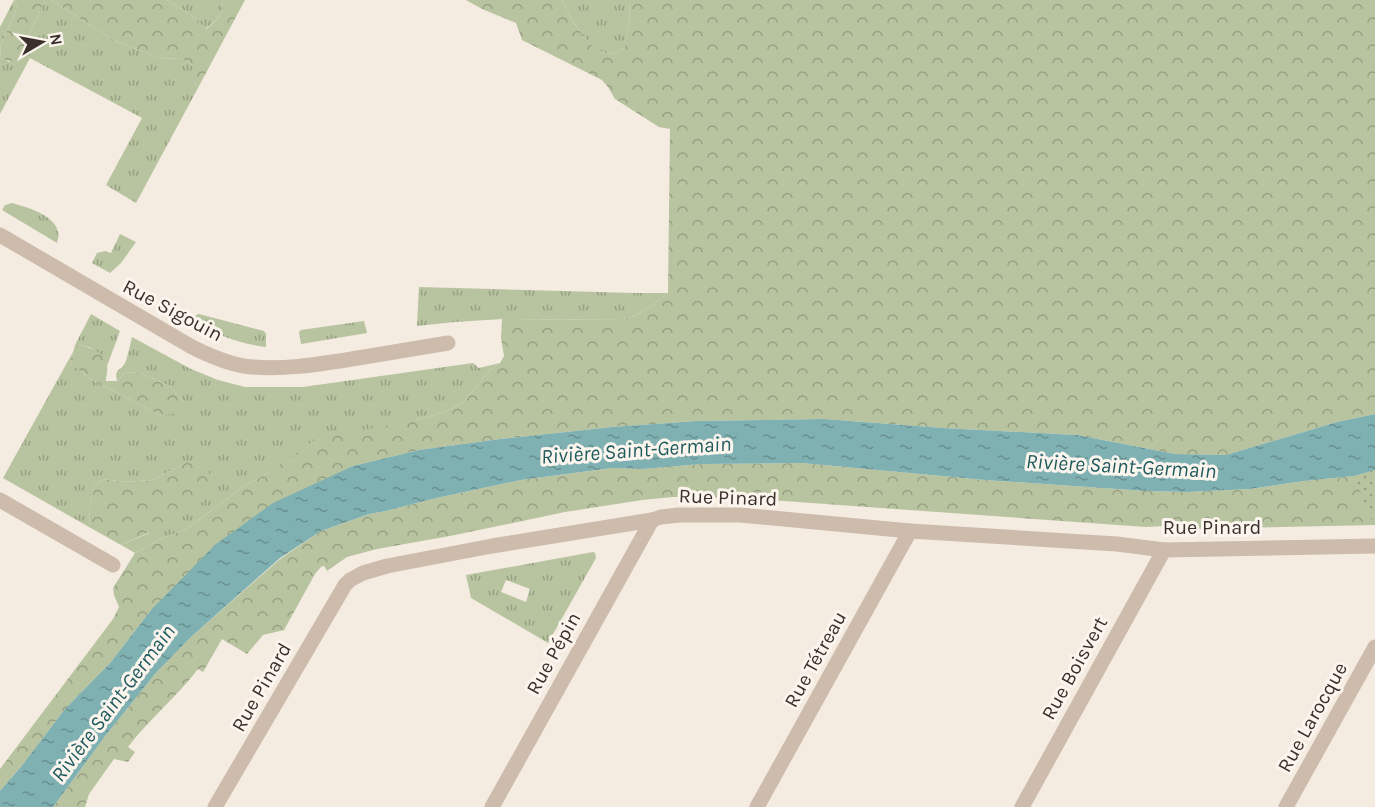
<svg xmlns="http://www.w3.org/2000/svg" width="1375" height="807" viewBox="0 0 1375 807" font-family="Karla,sans-serif">
  <style>
    .grass { fill: url(#grass-tufts); fill-rule: evenodd }
    .forest { fill: url(#forest-crowns) }
    .park { fill: url(#park-dots) }
    .water { fill: url(#water-ripples) }
    .lines { fill: none; stroke-linecap: round; stroke-linejoin: round }
    .street { stroke: #cdbbac; stroke-width: 15 }
    .labels { text-anchor: middle; stroke-width: 6; stroke-linejoin: round; paint-order: stroke }
    .street-label { font-size: 20px; fill: #3b302b; stroke: #fbf5ee }
    .water-label { font-size: 21px; font-style: italic; fill: #1f5a5e; stroke: #fbf5ee }
  </style>
  <defs>
    <pattern id="grass-tufts" width="24" height="20" patternUnits="userSpaceOnUse" patternTransform="scale(1.5)"><rect width="24" height="20" fill="#b8c4a0"/><path d="M3 7l-1-3M5 7V3M7 7l1-3M15 17l-1-3M17 17v-4M19 17l1-3" fill="none" stroke="#97a083"/></pattern>
    <pattern id="forest-crowns" width="20" height="18" patternUnits="userSpaceOnUse" patternTransform="scale(1.5)"><rect width="20" height="18" fill="#b8c4a0"/><path d="M2 6a3 3 0 1 1 6 0M12 15a3 3 0 1 1 6 0" fill="none" stroke="#97a083"/></pattern>
    <pattern id="park-dots" width="8" height="8" patternUnits="userSpaceOnUse" patternTransform="scale(1.5)"><rect width="8" height="8" fill="#b8c4a0"/><path d="M2 2h.1M6 6h.1" fill="none" stroke="#97a083" stroke-width="1.8" stroke-linecap="round"/></pattern>
    <pattern id="water-ripples" width="26" height="14" patternUnits="userSpaceOnUse" patternTransform="scale(1.5)"><rect width="26" height="14" fill="#7fb0b2"/><path d="M2 4q2-2 4 0t4 0M15 11q2-2 4 0t4 0" fill="none" stroke="#699091"/></pattern>
  </defs>
  <rect width="100%" height="100%" fill="#f4ebe1"/>
  <g class="grass">
    <polygon points="14,0 17,8 0,47 1,58 10,62 26,41 45,0 51,0 115,41 159,58 182,59 194,66 194,83 199,86 136,203 106,185 142,118 30,58 0,114 0,27"/>
    <path d="M167 0H223C222 14 217 22 205 29L198 20Z"/>
    <path d="M561 0H630L629 25 624 48C596 70 573 20 561 0Z"/>
    <path d="M12 203C30 208 66 218 57 243L2 210 5 205Z"/>
    <polygon points="120,234 136,242 121,263 110,273 92,263 97,253 105,251 111,253"/>
    <path d="M419 287 633 293H668C654 304 641 315 623 320L502 319 455 322 417 326Z"/>
    <path d="M91 314 120 331 107 366C99 350 92 346 75 345Z"/>
    <path d="M199 314 264 331 266 334V347C239 344 215 334 192 321L196 315Z"/>
    <polygon points="364,321 367,333 301,344 299,332 301,330"/>
    <path d="M132 337 191 369 218 380 245 387H303L473 363 479 368 500 363 489 371 463 403 445 412 415 420 271 471 243 487 188 528 159 540 135 553 121 545 149 533 186 463 152 480 126 482 103 479 94 487 90 506 89 527 3 478 73 352 70 363 89 378 162 416 183 401 170 386 137 372 125 373 117 381C114 368 120 372 125 363 128 356 130 345 132 337Z"/>
    <path d="M593 552 595 553 596 558 548 643 471 598 466 575ZM506 580 530 589 526 602 501 592Z"/>
  </g>
  <g class="forest">
    <path d="M14 0H45L26 41 29 51C20 62 14 64 1 58L0 47 17 8Z"/>
    <path d="M51 0H167L198 20 206 29C217 22 222 14 223 0H245L199 86 194 83V66L182 59 159 58 115 41Z"/>
    <path d="M466 0H561C573 20 596 70 624 48L629 25 630 0H1375V414L1337 422 1226 455 1175 454 1077 435 943 428 824 419 697 421 612 427 500 439 419 450 353 466 151 610 112 661 65 709 20 768 0 791V769L113 619 119 607 114 595 113 588 135 553 159 540 188 528 243 487 271 471 316 439 415 420 445 412 463 403 489 371 500 363 504 356 501 338 502 319 623 320C641 315 654 304 668 293L670 129 659 127 615 99 608 87 602 80 522 40 516 23 482 9Z"/>
    <path d="M75 345C88 346 105 351 107 366 108 370 106 377 106 381H117L125 373 137 372 170 386 183 401 181 412 162 416 89 378 70 363Z"/>
    <polygon points="186,463 205,465 213,481 205,500 181,518 121,545 89,527 90,506 94,487 103,479 126,482 152,480"/>
    <path d="M802 463 985 480 1146 491 1188 492 1250 489 1304 481 1354 476 1375 470V525L1190 529 1165 526 1146 527 784 501 700 497H673L642 500 565 512 450 536 377 549 347 557 327 571 324 566 321 567 315 574 284 630 263 635 247 654 222 639 203 672 198 669C177 697 149 719 128 747L135 752 128 762 114 759 89 794 85 807H53L106 735 155 674 191 637 280 559 321 531 369 514 386 511 432 499 521 480 612 468 643 469 701 464Z"/>
  </g>
  <polygon class="park" points="1375,470 1375,525 1374,525 1354,476"/>
  <polygon class="water" points="1375,414 1375,470 1354,476 1304,481 1250,489 1188,492 1146,491 985,480 802,463 701,464 643,469 612,468 521,480 432,499 386,511 369,514 321,531 280,558 191,637 155,674 106,735 53,807 0,807 0,791 20,768 65,709 111,662 151,610 216,544 273,503 353,466 419,450 500,439 612,427 697,421 824,419 943,428 1077,435 1175,454 1226,455 1337,422"/>
  <g class="lines">
    <g class="street">
      <path d="M0 235 192 347C208 355 226 363 244 366 281 371 321 364 358 358 388 353 418 348 448 343"/>
      <polyline points="0,500 113,565"/>
      <polyline points="215,807 345,585 350,580 363,573 387,566 492,546 652,520 661,517 679,515 740,515 910,531 1117,544 1164,550 1375,546"/>
      <polyline points="492,807 652,520"/>
      <polyline points="757,807 910,531"/>
      <polyline points="1022,807 1164,550"/>
      <polyline points="1286,807 1375,647"/>
    </g>
  </g>
  <g class="labels">
    <g class="street-label">
      <text transform="translate(173 310) rotate(28)" y="7">Rue Sigouin</text>
      <text transform="translate(728 497) rotate(2)" y="7">Rue Pinard</text>
      <text x="1212" y="534">Rue Pinard</text>
      <text transform="translate(553 653) rotate(-61)" y="7">Rue Pépin</text>
      <text transform="translate(815 659) rotate(-61)" y="7">Rue Tétreau</text>
      <text transform="translate(1074 668) rotate(-61)" y="7">Rue Boisvert</text>
      <text transform="translate(261 687) rotate(-60)" y="7">Rue Pinard</text>
      <text transform="translate(1312 717) rotate(-61)" y="7">Rue Larocque</text>
    </g>
    <g class="water-label">
      <text transform="translate(636 450) rotate(-4)" y="7">Rivière Saint-Germain</text>
      <text transform="translate(1121 466) rotate(3)" y="7">Rivière Saint-Germain</text>
      <text transform="translate(113 703) rotate(-53)" y="7">Rivière Saint-Germain</text>
    </g>
  </g>
  <g transform="translate(42 42) rotate(80)" stroke="#fbf5ee" stroke-width="4.5" paint-order="stroke">
  <path d="M0-4.5L10 22L0 15L-10 22Z" fill="#3b302b"/>
  <text y="-9" font-size="16" font-weight="bold" text-anchor="middle" fill="#3b302b">N</text>
  </g>
</svg>
